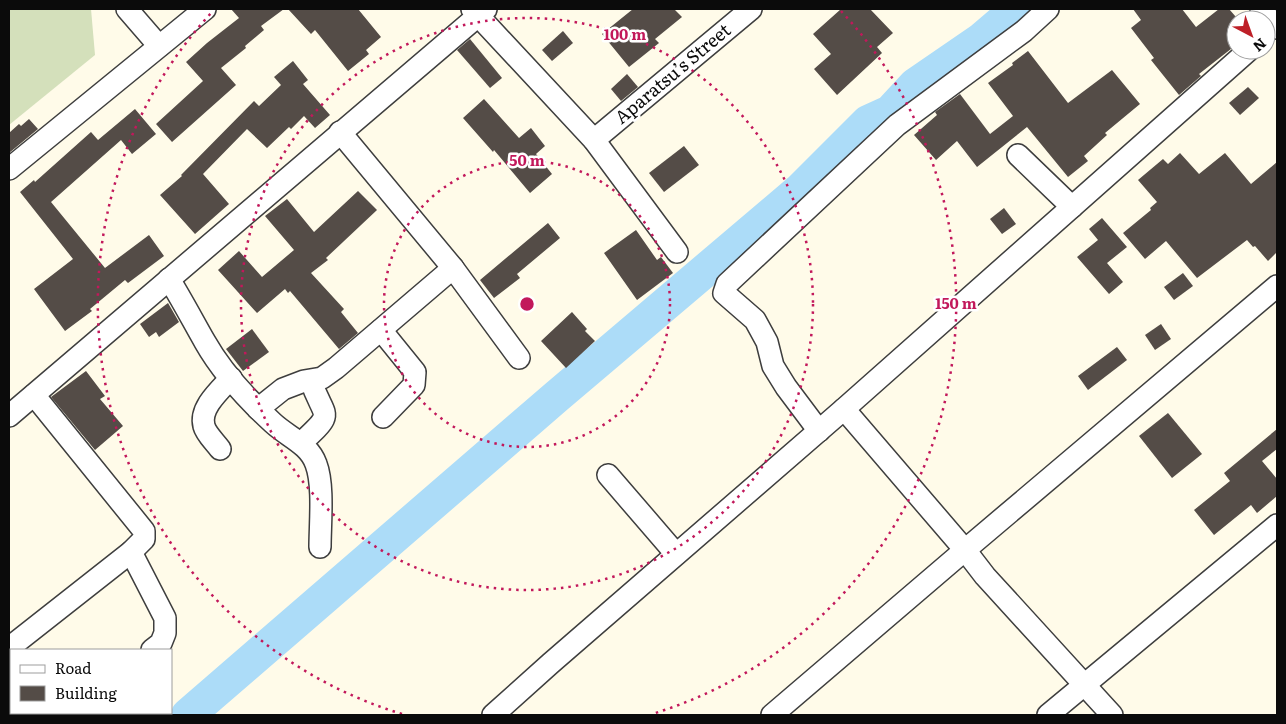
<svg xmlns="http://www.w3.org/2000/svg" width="1286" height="724" viewBox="0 0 1286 724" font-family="Literata,serif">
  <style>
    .cemetery { fill: #d4e0bb }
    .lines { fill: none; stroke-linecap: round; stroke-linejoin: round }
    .river { stroke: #acdcf8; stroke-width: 34 }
    .building { fill: #544c47 }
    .minor-casing { stroke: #3e3e3e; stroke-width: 24 }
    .minor { stroke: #fff; stroke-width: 21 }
    .ring { fill: none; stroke: #c2185b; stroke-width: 2.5; stroke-dasharray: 2.5 5 }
    .labels { text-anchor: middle; stroke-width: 5; stroke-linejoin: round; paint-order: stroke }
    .street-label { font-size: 18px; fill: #0b0b0b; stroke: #fff }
    .centre { fill: #c2185b; stroke: #fff; stroke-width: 2.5 }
    .ring-label { font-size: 15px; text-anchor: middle; font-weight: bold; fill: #c2185b; stroke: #fff; stroke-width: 5; stroke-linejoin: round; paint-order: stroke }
  </style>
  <rect width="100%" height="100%" fill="#fffbe9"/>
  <polygon class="cemetery" points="9,9 91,9 95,55 9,125"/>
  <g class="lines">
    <polyline class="river" points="188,715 556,397 800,190 868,122 890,112 915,85 982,39 1017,9"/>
  </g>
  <g class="building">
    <polygon points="231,9 284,9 261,26 264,30 245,46 246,48 221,68 236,85 172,142 156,124 203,81 186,62 207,43 239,18"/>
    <polygon points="288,9 358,9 381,37 366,50 369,54 348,71 315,30 311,34"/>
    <polygon points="633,9 674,9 682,17 655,39 659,43 629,67 602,34"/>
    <polygon points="841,9 870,9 893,33 877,47 882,53 837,95 814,69 831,54 813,34"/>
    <polygon points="1133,9 1182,9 1196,27 1219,9 1229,9 1236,17 1236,45 1199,74 1201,76 1179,95 1151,60 1154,58 1131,28 1141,20"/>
    <polygon points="563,31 573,43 552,61 542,50"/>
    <polygon points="470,39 502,78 490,88 457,50"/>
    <polygon points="1028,51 1068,103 1112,70 1140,104 1105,133 1107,135 1084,156 1088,161 1068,177 1027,127 977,167 957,141 936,160 914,135 937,115 935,112 960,94 990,134 1013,116 988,83 1013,65 1012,63"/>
    <polygon points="293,61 308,80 303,84 330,115 315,128 304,116 291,129 289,127 267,148 247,129 203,174 229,204 195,234 160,195 182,176 181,175 254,101 259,106 281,85 274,77"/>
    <polygon points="627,74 638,87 621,101 611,89"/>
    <polygon points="1248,87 1259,98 1240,115 1229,103"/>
    <polygon points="484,99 519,138 531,128 545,146 536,154 552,174 530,193 494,150 493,152 463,118"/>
    <polygon points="135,109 156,134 132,154 121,140 51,202 105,268 149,235 164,256 128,283 125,280 90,309 92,311 65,331 34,289 73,259 20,192 34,180 35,182 91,132 98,140"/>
    <polygon points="29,119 38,129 9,153 9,133 19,124 21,126"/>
    <polygon points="684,146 699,165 664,192 649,173"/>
    <polygon points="1180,153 1199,174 1225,153 1251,184 1277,162 1277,252 1268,261 1255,246 1253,247 1247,240 1197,278 1166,241 1145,259 1123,233 1151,210 1150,208 1157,202 1138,180 1163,159 1168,164"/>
    <polygon points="358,191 377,210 326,258 328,260 311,273 344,309 341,312 358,333 339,349 290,291 288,293 285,289 257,313 218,270 239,251 262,277 294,250 265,216 287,199 314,232"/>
    <polygon points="1004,208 1016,224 1002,234 990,219"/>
    <polygon points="1102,218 1127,247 1107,263 1123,282 1109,294 1077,257 1098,240 1089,229"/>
    <polygon points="548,223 560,238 517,274 520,278 494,298 480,280"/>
    <polygon points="636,230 657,260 661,257 673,273 637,300 604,253"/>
    <polygon points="1183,273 1193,286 1174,300 1164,287"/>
    <polygon points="168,303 179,322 159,337 156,332 149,337 140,324"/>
    <polygon points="572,312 587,329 585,331 595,341 566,368 541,341"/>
    <polygon points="1161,324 1171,339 1155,350 1145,335"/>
    <polygon points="252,329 269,352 243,371 226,349"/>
    <polygon points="1117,347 1127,360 1088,390 1078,376"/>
    <polygon points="86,371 105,396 100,399 123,426 95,450 51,397"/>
    <polygon points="1168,413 1202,454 1172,478 1139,436"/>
    <polygon points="1277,429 1277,449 1262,461 1277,479 1277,496 1257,513 1251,505 1214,535 1194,510 1230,481 1224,473"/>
  </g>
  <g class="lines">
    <g class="minor-casing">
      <g id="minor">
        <polyline points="127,9 159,46"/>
        <polyline points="472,9 594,140 677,252"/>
        <polyline points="1261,9 1277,28"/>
        <polyline points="340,132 453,268 519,358"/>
        <polyline points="594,140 751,9"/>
        <polyline points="1018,155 1072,207"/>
        <polyline points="9,169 205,9"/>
        <path d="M169 279C182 300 193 321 205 342 222 372 248 400 273 423 288 437 309 444 316 464 324 485 320 524 320 547"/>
        <polyline points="381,330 415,372 414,385 383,417"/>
        <polyline points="258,409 283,389 304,381 322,378 336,368 453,268"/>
        <polyline points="844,409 965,550 985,576 1112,715"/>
        <polyline points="9,416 486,9"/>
        <polyline points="819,431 786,387 773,366 767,342 755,320 724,293 727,284 897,125 1024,31 1048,9"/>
        <path d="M301 443C337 410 324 420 311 381"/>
        <path d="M220 449C215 442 206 434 204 426 199 408 220 390 231 378"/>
        <polyline points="608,475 676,554"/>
        <polyline points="131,552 165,618 165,633 161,643 152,650"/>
        <polyline points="9,648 131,552 144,539 144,531 34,395"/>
        <polyline points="73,715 76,713"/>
        <polyline points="493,715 551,663 844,409 1249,50"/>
        <polyline points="772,715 965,550 1277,286"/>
        <polyline points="1048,715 1277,525"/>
      </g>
    </g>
    <use href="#minor" class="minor"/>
  </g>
  <g class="ring">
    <circle cx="527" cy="304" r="143"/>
    <circle cx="527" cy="304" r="286"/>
    <path d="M402 714A429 429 0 0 1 213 11M841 11A429 429 0 0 1 652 714"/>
  </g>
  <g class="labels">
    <g class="street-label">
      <text transform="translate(673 74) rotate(-40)" y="6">Aparatsu’s Street</text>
    </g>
  </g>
  <circle cx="527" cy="304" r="8" class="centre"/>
  <g class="ring-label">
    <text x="625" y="40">100 m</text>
    <text x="527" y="166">50 m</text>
    <text x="956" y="309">150 m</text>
  </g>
  <rect width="1286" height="724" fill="none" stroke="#0b0b0b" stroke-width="20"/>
  <rect x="10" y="649" width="162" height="65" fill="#ffffff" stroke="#9d9d9d"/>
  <rect x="20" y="665" width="25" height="8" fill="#ffffff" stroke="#9d9d9d"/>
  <text x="55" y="674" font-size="15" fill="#0b0b0b">Road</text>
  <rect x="20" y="686" width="25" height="15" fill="#544c47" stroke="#9d9d9d"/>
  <text x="55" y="699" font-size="15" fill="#0b0b0b">Building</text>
  <g transform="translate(1251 35) rotate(139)"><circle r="24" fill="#ffffff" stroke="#9d9d9d"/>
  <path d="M0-4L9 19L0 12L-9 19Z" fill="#be2028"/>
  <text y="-8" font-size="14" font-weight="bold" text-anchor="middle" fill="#0b0b0b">N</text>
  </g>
</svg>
